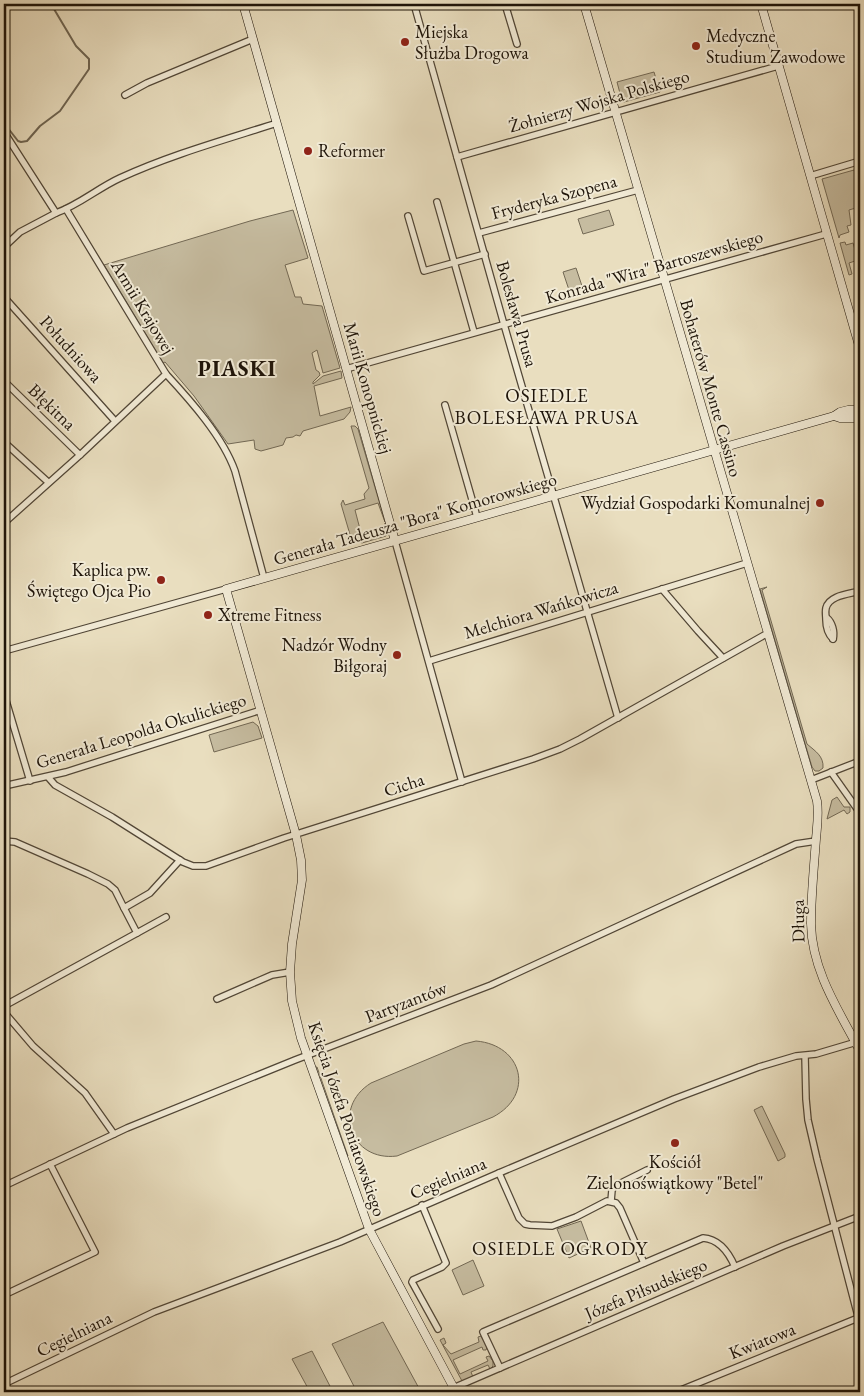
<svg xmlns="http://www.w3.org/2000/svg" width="864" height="1396" viewBox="0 0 864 1396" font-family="'EB Garamond',serif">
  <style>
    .green { fill: #c6bca0; stroke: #726854 }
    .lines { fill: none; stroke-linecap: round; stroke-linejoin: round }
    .stream { stroke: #6e6451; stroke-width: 2 }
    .street-casing { stroke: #514636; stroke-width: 8 }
    .secondary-casing { stroke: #1e1409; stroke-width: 9 }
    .street { stroke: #f1ead5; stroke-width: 5.5 }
    .secondary { stroke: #f1ead5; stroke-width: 8 }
    .poi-dot { fill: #8f2418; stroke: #f1ead5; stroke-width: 2 }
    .labels { text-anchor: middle; stroke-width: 4; stroke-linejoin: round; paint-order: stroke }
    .poi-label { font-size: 18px; fill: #1e1409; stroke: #f1ead5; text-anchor: start }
    .street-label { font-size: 18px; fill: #1e1409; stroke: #f1ead5 }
    .neighbourhood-label { font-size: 19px; letter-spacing: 1px; fill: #1e1409; stroke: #f1ead5 }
    .district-label { font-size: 22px; font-weight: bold; letter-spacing: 1px; fill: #1e1409; stroke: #f1ead5 }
  </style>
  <rect width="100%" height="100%" fill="#e9debf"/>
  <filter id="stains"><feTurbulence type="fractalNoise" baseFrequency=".004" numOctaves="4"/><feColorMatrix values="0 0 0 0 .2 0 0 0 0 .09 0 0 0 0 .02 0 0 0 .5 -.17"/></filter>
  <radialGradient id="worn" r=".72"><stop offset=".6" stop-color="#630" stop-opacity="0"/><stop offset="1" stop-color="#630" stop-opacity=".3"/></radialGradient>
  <g class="green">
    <polygon points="654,72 660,92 624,102 622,101 617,82"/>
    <polygon points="854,170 860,192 860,210 859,207 849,210 851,225 847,226 849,232 840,235 839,238 822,179"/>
    <polygon points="293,210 308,258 285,265 295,297 301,297 303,304 322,306 340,368 323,373 317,350 312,353 316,370 319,372 320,375 313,382 313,384 323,376 341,371 342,378 314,386 320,416 351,407 350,412 344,419 303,431 300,436 296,435 293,437 286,438 283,445 261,451 255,449 254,440 228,444 194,396 165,362 163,363 104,265 250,221"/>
    <polygon points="609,210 614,225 583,234 578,219"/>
    <polygon points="845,242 846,245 853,243 858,260 849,263 852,274 849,275 840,243"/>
    <polygon points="576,268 583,289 570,293 563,272"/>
    <polygon points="351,426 355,426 358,429 385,522 378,503 355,510 361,533 385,526 385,523 388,531 386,536 362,543 351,538 341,504 343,500 345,505 365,499 364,494 369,488"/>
    <path d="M767 587 762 590 807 744C815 751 824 756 823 768L819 771H815L812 767 760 589Z"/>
    <polygon points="253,722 258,726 262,738 214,752 209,735"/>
    <polygon points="837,797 844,807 850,807 850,812 847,814 844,810 827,819 832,800"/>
    <path d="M476 1041C523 1045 535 1095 493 1117L397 1156C351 1162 331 1108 371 1083L464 1044Z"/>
    <polygon points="315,1067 317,1067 348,1156 347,1157"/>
    <polygon points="762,1106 785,1154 785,1157 778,1161 754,1110"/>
    <polygon points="581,1221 591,1248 569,1258 557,1229"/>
    <polygon points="473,1260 484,1286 463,1295 452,1270"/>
    <polygon points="383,1322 421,1392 357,1392 332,1344"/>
    <polygon points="481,1336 487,1347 486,1350 483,1350 482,1347 453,1360 460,1374 488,1361 486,1357 489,1356 493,1361 493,1366 490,1369 488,1365 471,1372 473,1377 462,1381 440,1340 444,1338 446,1343 443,1345 451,1354 479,1342 478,1337"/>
    <polygon points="312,1351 333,1392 310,1392 292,1359"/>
  </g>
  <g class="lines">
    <polyline class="stream" points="4,123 18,141 21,142 27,141 40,126 60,111 89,69 89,59 76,46 51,4"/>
    <g class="street-casing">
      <g id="street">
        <polyline points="414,4 503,321 618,718"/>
        <polyline points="505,4 517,44"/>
        <polyline points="125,95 147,83 253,39"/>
        <path d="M4 132 56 213C79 205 98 188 120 178 170 155 224 140 277 123"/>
        <polyline points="457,157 778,66"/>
        <polyline points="810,176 860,161"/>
        <polyline points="437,202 474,332"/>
        <polyline points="408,216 424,271 485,254"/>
        <polyline points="479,233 638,190"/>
        <polyline points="4,247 20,232 56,213"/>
        <polyline points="4,297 115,421"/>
        <polyline points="346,369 826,234"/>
        <path d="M166 374C191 401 223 437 235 471L264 578"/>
        <polyline points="4,381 80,455"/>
        <polyline points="445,405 477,517"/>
        <polyline points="4,442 48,482"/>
        <polyline points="4,523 80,455 166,374 66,209"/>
        <polyline points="395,541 462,782"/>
        <polyline points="662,589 698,631 723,658"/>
        <path d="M827 618C832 622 835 632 833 639"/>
        <path d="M833 639C828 634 826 627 826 620 826 616 825 612 826 608 829 595 850 594 860 591"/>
        <polyline points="4,651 226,589"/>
        <polyline points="429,661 747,563"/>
        <polyline points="4,694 30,781"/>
        <polyline points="831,772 860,813"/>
        <polyline points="48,777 55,785 112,817 183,862 193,866 206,866 284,838 533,759 560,749 580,739 768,633"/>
        <polyline points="811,780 860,761"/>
        <polyline points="4,786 66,772 261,710"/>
        <polyline points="4,841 15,842 88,874 108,884 115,890 124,908 150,893 180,860"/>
        <polyline points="137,933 166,917"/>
        <polyline points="217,999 272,975 290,972"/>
        <polyline points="4,1006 137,933 124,908"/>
        <polyline points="4,1012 33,1046 85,1093 114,1134"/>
        <polyline points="805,1056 806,1099 808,1120 817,1159 860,1324"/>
        <polyline points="499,1173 519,1218 525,1224 530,1225 552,1226 576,1217 607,1201 616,1203 620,1208 644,1263"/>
        <polyline points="4,1186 127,1128 295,1060 491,985 796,844 816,841"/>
        <polyline points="611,1201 612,1190 615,1186 647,1170"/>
        <polyline points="422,1205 446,1263 442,1267 413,1280 412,1282 438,1329"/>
        <polyline points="4,1295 95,1252 50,1164"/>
        <path d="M500 1368 483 1332 703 1238C719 1239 729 1253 735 1267"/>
        <polyline points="4,1384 154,1312 340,1242 499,1173 674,1099 759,1067 796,1056 816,1054 860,1041"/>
        <polyline points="444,1392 783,1246 860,1216"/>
        <polyline points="676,1392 858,1318"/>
      </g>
    </g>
    <g class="secondary-casing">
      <g id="secondary">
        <polyline points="243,4 395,541"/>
        <path d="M584 4 817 801C819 814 817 827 816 839 814 867 811 896 811 924 812 971 839 1011 860 1051"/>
        <polyline points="761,4 860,349"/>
        <polyline points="834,416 840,418 860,418"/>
        <polyline points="456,1392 369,1229 301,1038 292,1001 290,972 292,944 302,880 301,860 296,835 226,589 834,416 840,412 848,410 860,410"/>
      </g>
    </g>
    <use href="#street" class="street"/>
    <use href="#secondary" class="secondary"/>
  </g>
  <g class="poi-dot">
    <circle cx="405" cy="42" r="5"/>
    <circle cx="696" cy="46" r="5"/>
    <circle cx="308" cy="151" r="5"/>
    <circle cx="820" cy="503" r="5"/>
    <circle cx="161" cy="580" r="5"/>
    <circle cx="208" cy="615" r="5"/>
    <circle cx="397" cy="655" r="5"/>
    <circle cx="675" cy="1143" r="5"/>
  </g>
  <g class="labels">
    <g class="poi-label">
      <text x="415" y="38">Miejska<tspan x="415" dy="21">Służba Drogowa</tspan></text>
      <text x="706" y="42">Medyczne<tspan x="706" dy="21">Studium Zawodowe</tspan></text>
      <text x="318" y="157">Reformer</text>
      <text x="810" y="509" text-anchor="end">Wydział Gospodarki Komunalnej</text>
      <text x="151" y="576" text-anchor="end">Kaplica pw.<tspan x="151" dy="21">Świętego Ojca Pio</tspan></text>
      <text x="218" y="621">Xtreme Fitness</text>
      <text x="387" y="651" text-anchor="end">Nadzór Wodny<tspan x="387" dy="21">Biłgoraj</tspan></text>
      <text x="675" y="1168" text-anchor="middle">Kościół<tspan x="675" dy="21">Zielonoświątkowy "Betel"</tspan></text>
    </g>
    <g class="street-label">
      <text transform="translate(599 101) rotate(-16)" y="6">Żołnierzy Wojska Polskiego</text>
      <text transform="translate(554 197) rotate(-15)" y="6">Fryderyka Szopena</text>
      <text transform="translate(654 267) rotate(-16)" y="6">Konrada "Wira" Bartoszewskiego</text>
      <text transform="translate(143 307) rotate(59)" y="6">Armii Krajowej</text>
      <text transform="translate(517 314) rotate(74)" y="6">Bolesława Prusa</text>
      <text transform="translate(71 349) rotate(48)" y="6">Południowa</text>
      <text transform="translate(368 388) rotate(74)" y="6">Marii Konopnickiej</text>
      <text transform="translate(711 388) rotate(74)" y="6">Bohaterów Monte Cassino</text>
      <text transform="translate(52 407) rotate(44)" y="6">Błękitna</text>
      <text transform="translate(415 519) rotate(-16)" y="6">Generała Tadeusza "Bora" Komorowskiego</text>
      <text transform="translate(541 610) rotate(-17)" y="6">Melchiora Wańkowicza</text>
      <text transform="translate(141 731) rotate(-17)" y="6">Generała Leopolda Okulickiego</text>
      <text transform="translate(404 785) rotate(-18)" y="6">Cicha</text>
      <text transform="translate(798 921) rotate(-91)" y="6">Długa</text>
      <text transform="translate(406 1002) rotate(-21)" y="6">Partyzantów</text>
      <text transform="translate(347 1119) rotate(71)" y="6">Księcia Józefa Poniatowskiego</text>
      <text transform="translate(448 1178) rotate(-23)" y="6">Cegielniana</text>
      <text transform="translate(646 1289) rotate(-23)" y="6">Józefa Piłsudskiego</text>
      <text transform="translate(74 1334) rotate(-26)" y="6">Cegielniana</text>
      <text transform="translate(762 1341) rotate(-22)" y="6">Kwiatowa</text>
    </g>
    <g class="neighbourhood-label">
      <text x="547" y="402">OSIEDLE<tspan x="547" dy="22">BOLESŁAWA PRUSA</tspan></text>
      <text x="560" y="1255">OSIEDLE OGRODY</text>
    </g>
    <g class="district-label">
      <text x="237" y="376">PIASKI</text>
    </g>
  </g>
  <rect width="864" height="1396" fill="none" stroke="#e9debf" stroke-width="20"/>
  <rect x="5" y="5" width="854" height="1386" fill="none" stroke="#1e1409" stroke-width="2.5"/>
  <rect x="10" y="10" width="844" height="1376" fill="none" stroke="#1e1409"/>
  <rect width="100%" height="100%" filter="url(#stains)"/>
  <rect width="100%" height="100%" fill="url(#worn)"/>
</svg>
